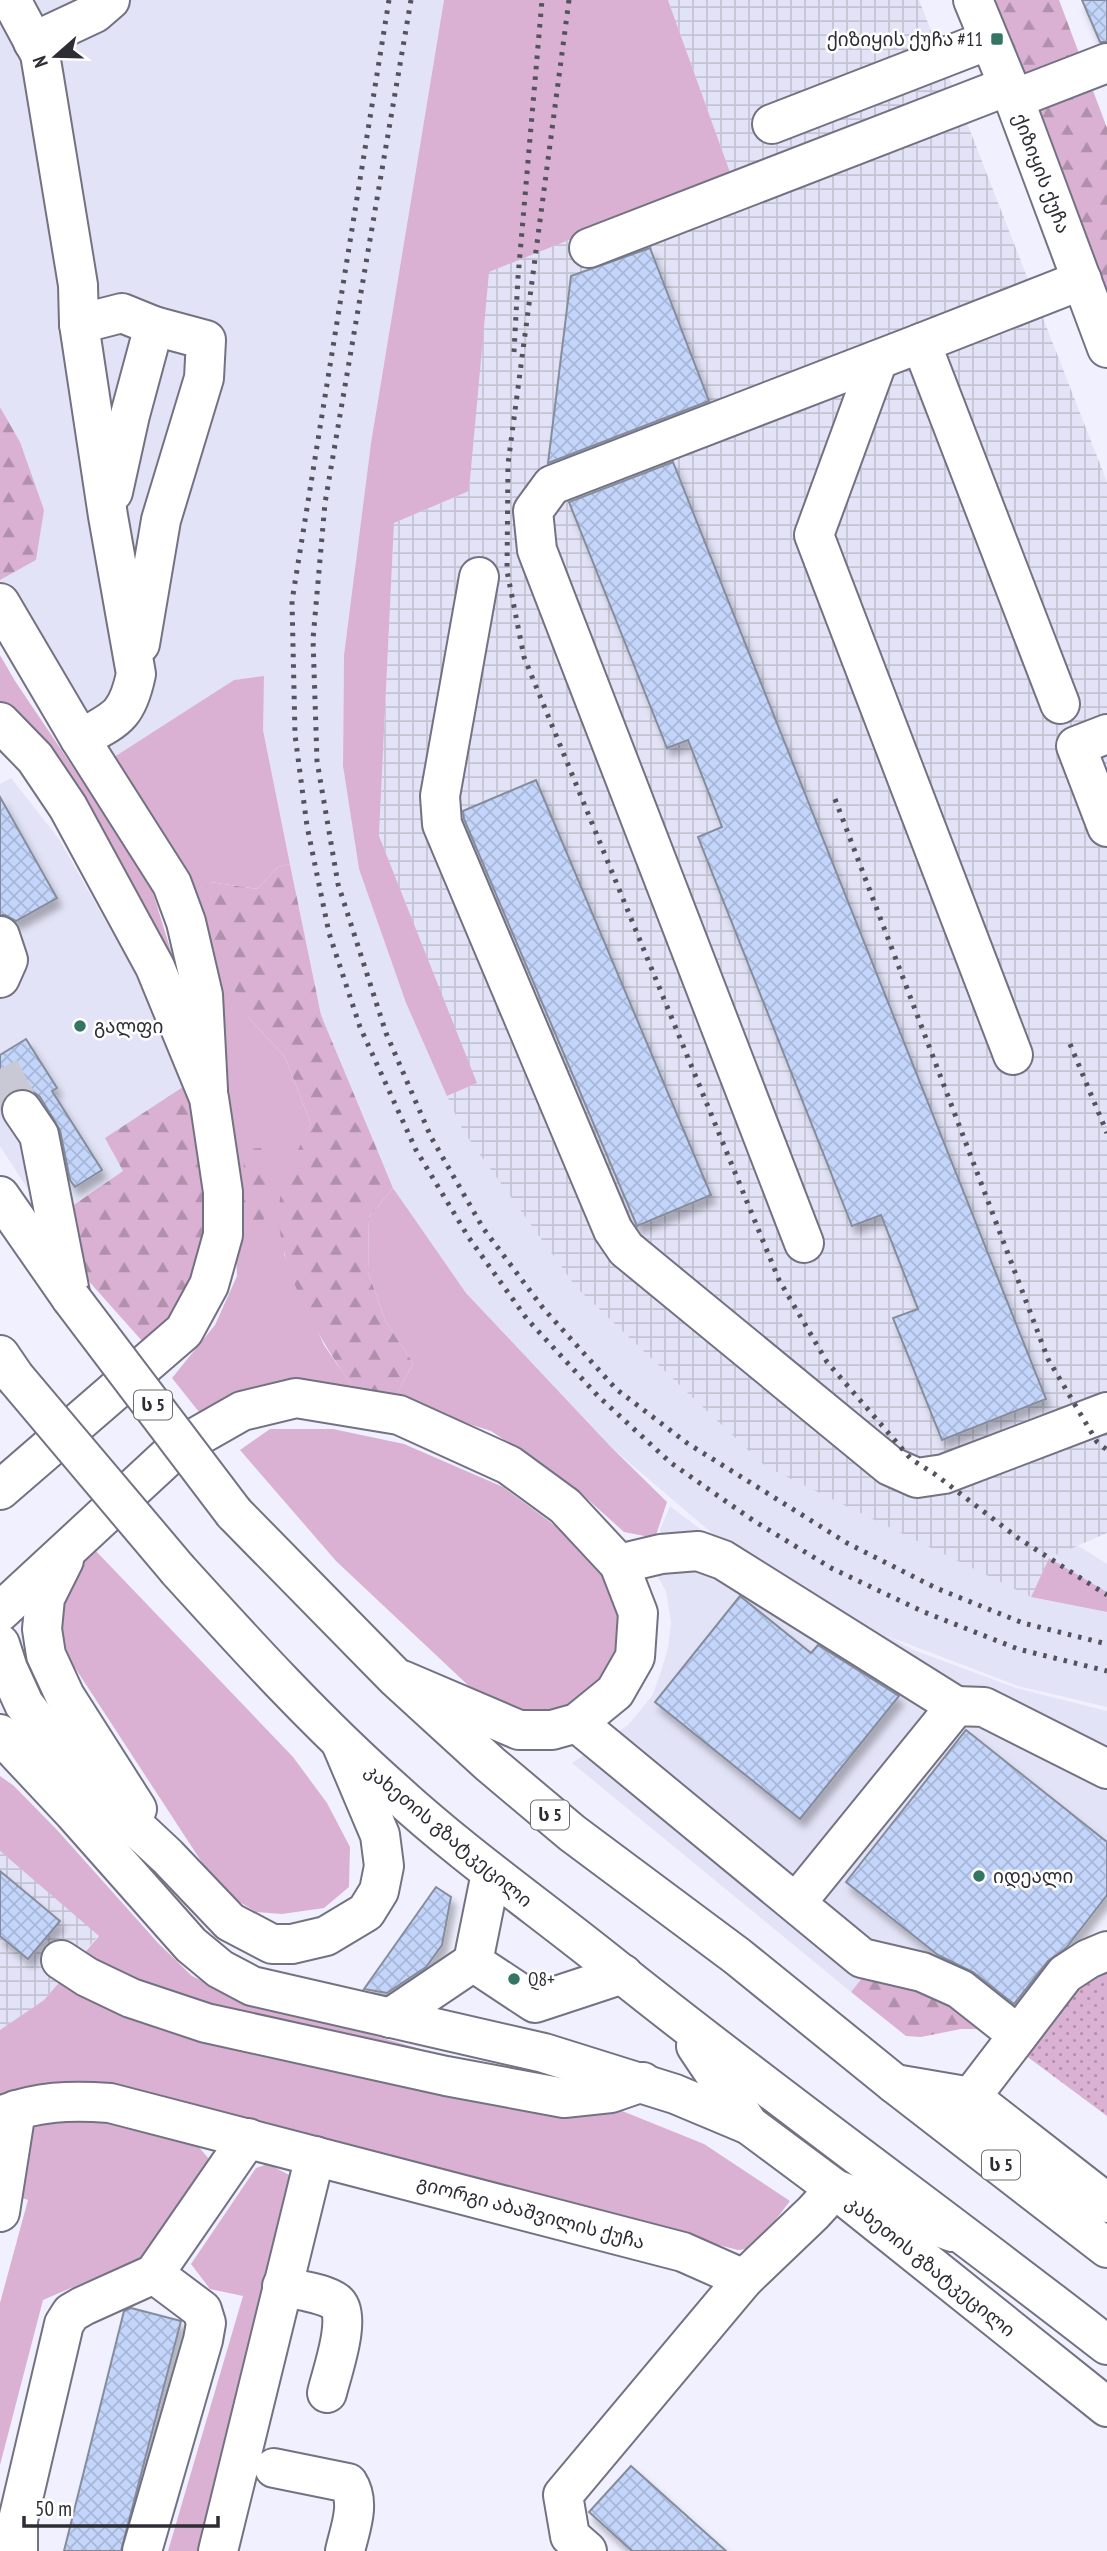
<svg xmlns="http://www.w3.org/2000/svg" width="1107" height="2551" viewBox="0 0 1107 2551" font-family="'PT Sans Narrow','Noto Sans Georgian',sans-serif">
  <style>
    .built { fill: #e3e3f7 }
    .industrial { fill: url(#industrial-grid) }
    .grass { fill: #dab1d3 }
    .forest { fill: url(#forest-firs) }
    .park { fill: url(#park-dots) }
    .building { fill: url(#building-cross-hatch); stroke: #858d9c; stroke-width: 2; filter: url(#shadow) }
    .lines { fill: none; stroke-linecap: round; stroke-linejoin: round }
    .minor-tunnel { stroke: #c9c9d6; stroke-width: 38; stroke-dasharray: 38 19; stroke-linecap: butt }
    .minor-casing { stroke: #737282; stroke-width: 42 }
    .major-casing { stroke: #737282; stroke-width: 42 }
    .highway-casing { stroke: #737282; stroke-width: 42 }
    .minor { stroke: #fff; stroke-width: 38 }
    .major { stroke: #fff; stroke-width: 38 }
    .highway { stroke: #fff; stroke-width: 38 }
    .rail { stroke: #53535c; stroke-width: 5; stroke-dasharray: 3.5 7; stroke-linecap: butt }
    .highway-bridge-casing { stroke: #737282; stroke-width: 42; stroke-linecap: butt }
    .highway-bridge { stroke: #fff; stroke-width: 38 }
    .poi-dot { fill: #357563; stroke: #fff; stroke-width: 2.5 }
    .labels { text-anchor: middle; stroke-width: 5; stroke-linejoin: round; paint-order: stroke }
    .shield { fill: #fff; stroke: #6c6c71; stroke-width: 2 }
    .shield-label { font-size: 18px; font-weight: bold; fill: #2d2d34 }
    .poi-label { font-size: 19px; fill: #2d2d34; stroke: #fff; text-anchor: start }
    .street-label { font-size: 19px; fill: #2d2d34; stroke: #fff }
  </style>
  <defs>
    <pattern id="industrial-grid" width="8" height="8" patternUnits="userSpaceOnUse" patternTransform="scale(1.75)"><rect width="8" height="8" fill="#e3e3f7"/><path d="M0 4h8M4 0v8" fill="none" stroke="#c3c3d4"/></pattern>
    <pattern id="forest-firs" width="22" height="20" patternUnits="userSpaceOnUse" patternTransform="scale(1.75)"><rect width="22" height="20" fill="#dab1d3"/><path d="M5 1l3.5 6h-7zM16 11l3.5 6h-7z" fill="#b190ac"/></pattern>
    <pattern id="park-dots" width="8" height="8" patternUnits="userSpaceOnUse" patternTransform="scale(1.75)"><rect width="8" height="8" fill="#dab1d3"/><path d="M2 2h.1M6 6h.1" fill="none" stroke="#b190ac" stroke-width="1.8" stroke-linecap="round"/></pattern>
    <pattern id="building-cross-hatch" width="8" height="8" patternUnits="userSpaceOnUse" patternTransform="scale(1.75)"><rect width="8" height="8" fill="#c3d5fa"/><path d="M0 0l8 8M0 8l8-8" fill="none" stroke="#a8b7d7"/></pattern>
    <filter id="shadow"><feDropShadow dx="4.5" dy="8" stdDeviation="3.5" flood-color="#0004"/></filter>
  </defs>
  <rect width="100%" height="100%" fill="#f0f0ff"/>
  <g class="built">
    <polygon points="0,0 444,0 371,443 344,655 343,766 359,869 406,1003 463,1131 1031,1597 1107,1612 1107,1707 1018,1686 887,1636 914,1650 1016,1688 1107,1711 1107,1895 1013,2015 866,1973 851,1992 572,1763 628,1725 652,1696 660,1675 668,1648 671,1622 666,1591 651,1565 662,1564 660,1530 670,1506 762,1576 611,1447 466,1293 393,1188 321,1015 263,730 263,676 234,680 111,759 69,701 0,583 0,580 36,560 20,442 0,407"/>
    <polygon points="11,778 59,839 132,968 186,1085 123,1171 85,1277 0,1146 0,784"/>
    <polygon points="1077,1545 1107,1564 1107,1592 1049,1558"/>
  </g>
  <g class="industrial">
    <polygon points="668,0 919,0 1107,482 1107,1533 1049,1558 1031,1597 765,1466 576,1287 463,1131 447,1096 476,1083 379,836 394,523 469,491 488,272 731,175"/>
    <polygon points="0,1851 99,1935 44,2000 0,2030"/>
  </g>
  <g class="grass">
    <polygon points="444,0 668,0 731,175 489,272 469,491 394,523 379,836 477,1083 447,1096 406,1003 359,869 343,766 344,655 371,443"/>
    <polygon points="0,655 15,681 149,880 178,974 0,710"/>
    <polygon points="264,676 263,730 290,864 278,867 257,889 210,882 249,1018 285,1057 311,1124 287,1178 284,1254 324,1345 358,1395 203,1417 172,1378 215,1325 237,1276 233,1182 210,967 111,759 234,680"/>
    <polygon points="393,1188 466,1293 611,1447 667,1502 655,1538 624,1532 573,1486 491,1431 394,1400 413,1363 386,1322 368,1272 369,1217"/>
    <polygon points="270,1429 333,1429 404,1444 503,1487 565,1533 600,1572 622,1618 613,1663 585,1694 545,1718 505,1720 336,1561 240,1450"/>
    <polygon points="94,1549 293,1757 327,1803 350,1847 349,1887 324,1908 282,1914 256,1912 230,1896 203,1864 68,1657 58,1615 76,1573"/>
    <polygon points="1049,1558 1107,1592 1107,1612 1031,1597"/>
    <polygon points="0,1776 14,1786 58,1831 158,1943 192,1976 250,2003 352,2029 595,2100 704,2144 790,2201 754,2248 738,2250 124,2090 69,2082 33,2087 0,2099 0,2030 44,2000 99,1936 0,1851"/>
    <polygon points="64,2119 144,2124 197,2145 209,2159 150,2254 43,2300 0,2465 0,2303 28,2200 11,2194 26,2130"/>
    <polygon points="268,2164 295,2178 207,2551 168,2551 243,2296 210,2289 191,2264 256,2168"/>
  </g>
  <g class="forest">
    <polygon points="984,0 1059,0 1107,128 1107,315"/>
    <polygon points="0,407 20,442 44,510 36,560 0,580"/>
    <path d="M290 864 321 1015 393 1188 369 1217 368 1272 386 1322 413 1363 394 1400 358 1395C324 1346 276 1270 279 1209 280 1180 299 1149 311 1124L285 1057 249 1018 209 940 198 901 210 882 257 889 278 867Z"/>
    <polygon points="186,1085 197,1112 213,1234 176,1312 143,1342 85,1277 68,1209 123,1171 105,1138"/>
    <path d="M261 1148 270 1175 264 1219 251 1230C239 1205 243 1177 245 1149Z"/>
    <polygon points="866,1973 948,1997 995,2029 961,2029 921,2037 906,2036 851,1992"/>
  </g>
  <polygon class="park" points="1107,1960 1107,2116 1025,2055 1083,1981"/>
  <g class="building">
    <polygon points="1082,0 1107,0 1107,42 1100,42"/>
    <polygon points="650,248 709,401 548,463 571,276"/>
    <polygon points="673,462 1046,1399 942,1440 893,1318 918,1309 881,1215 852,1226 698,837 722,827 688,740 667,748 569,502"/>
    <polygon points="536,780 711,1195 637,1226 464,819 463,811"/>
    <polygon points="0,797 57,898 16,921 5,915 0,915"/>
    <polygon points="26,1039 57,1088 52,1091 102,1170 75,1187 70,1180 60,1130 40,1097 31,1090 20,1088 9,1092 3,1100 1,1106 0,1104 0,1055"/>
    <polygon points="740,1596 811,1653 818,1645 899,1696 800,1819 655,1702"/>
    <polygon points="966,1730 1107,1842 1107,1895 1066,1948 1048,1961 1014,2004 973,1972 938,1955 846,1882"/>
    <polygon points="0,1871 60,1921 28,1959 0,1936"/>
    <polygon points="436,1887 451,1897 442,1945 426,1967 387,1993 364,1989"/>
    <polygon points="131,2308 181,2321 121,2551 64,2551 124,2311"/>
    <polygon points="631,2466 726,2551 632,2551 589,2512"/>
  </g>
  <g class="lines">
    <polyline class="minor-tunnel" points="0,1069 22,1110"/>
    <g class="minor-casing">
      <g id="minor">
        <path d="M11 0 40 54 44 78 78 285 79 324 108 516 136 674C127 717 116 719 80 739"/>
        <polyline points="973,0 1014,99 1107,348"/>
        <polyline points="33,42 95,13 110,0"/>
        <polyline points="1014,99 1107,63"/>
        <polyline points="772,124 989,40"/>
        <polyline points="589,248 1008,86"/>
        <polyline points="79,324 122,313 154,326 130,415 113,492"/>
        <polyline points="921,343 1082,280"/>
        <polyline points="878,360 814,535 1013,1055"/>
        <polyline points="479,577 440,796 442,824 613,1230 626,1249 890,1466 917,1478 944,1474 1107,1412"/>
        <polyline points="0,603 80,739 172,884 186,922 203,995 208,1090"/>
        <polyline points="140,644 161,520 204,378 206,340 154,326"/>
        <polyline points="1107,734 1076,746 1107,827"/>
        <polyline points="0,936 8,960 0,978"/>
        <polyline points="22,1110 39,1135 71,1298"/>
        <polyline points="804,1243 537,550 533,511 552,485 921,343 1060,704"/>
        <polyline points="619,1564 661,1554 698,1551 723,1560 956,1706"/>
        <polyline points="577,1723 862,1958 922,1972 960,1989 1018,2035"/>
        <polyline points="491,1873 473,1962 535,2003 623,1974"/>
        <polyline points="796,1903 956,1706 984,1707 1107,1769"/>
        <polyline points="61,1960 87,1977 131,1998 206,2023 446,2076 564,2098 611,2093 643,2082"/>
        <polyline points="390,2018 473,1962"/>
        <polyline points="895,2084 971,2097 1107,2203"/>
        <polyline points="971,2097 1065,1974 1088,1959 1107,1951"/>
        <path d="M0 2116C37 2101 71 2100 110 2103L683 2252 744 2279"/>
        <polyline points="0,2212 16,2110"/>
        <path d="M282 2286C299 2291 322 2292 336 2302 353 2315 331 2375 327 2393"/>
        <path d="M274 2468 348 2483C361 2503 350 2529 345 2551"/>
        <polyline points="18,2551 18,2520 64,2324 71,2313 83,2306 154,2274 248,2138"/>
        <polyline points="142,2551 203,2340 206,2323 202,2310 154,2274"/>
        <polyline points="218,2551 315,2156"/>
        <polyline points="587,2551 570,2536 563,2495 744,2279 813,2213 835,2189 1107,2407"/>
      </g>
    </g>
    <g class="major-casing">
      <g id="major">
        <polyline points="0,722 35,758 68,807 155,967 209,1098 223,1192 223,1235 209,1285 184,1331 0,1490"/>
        <polyline points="64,1560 45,1598 42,1629 46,1655 65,1696 137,1809"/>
        <polyline points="0,1612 177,1448 242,1411 296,1398 399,1415 509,1465 565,1506 619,1564 638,1613 635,1657 615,1692 577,1723 552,1730 519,1730 402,1680"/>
        <polyline points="0,1644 8,1669 24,1704 74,1769 167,1856 230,1922 272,1944 292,1944 326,1936 366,1912 379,1891 384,1866 380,1835 341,1743"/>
        <polyline points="0,1734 74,1813 191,1945 220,1969 252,1986 544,2053 675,2094 749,2125 835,2189 952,2232"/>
      </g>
    </g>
    <g class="highway-casing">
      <g id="highway">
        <polyline points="0,1196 71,1298"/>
        <polyline points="0,1355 15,1377"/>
        <polyline points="234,1513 396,1678 490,1764 572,1833 737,1956 895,2084 1107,2248"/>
        <path d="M178 1570C248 1647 317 1723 395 1792 467 1858 547 1913 623 1975 782 2102 947 2220 1107 2345"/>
        <polyline points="696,2046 749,2125"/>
      </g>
    </g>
    <use href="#minor" class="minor"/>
    <use href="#major" class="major"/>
    <use href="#highway" class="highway"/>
    <g class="rail">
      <polyline points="389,0 292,601 295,735 307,826 329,933 360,1027 416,1150 469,1238 527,1319 598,1396 671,1463 754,1521 833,1569 924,1612 1018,1649 1107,1671"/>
      <polyline points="411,0 325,503 313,639 317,761 338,884 386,1033 431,1137 483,1228 543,1308 616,1389 687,1443 847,1543 936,1588 1023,1623 1107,1644"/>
      <polyline points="569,0 508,464 507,571 524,657 779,1280 827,1362 911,1459 936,1475 1018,1538 1107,1595"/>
      <polyline points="514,352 518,277 542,0"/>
      <polyline points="835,799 1048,1359 1097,1442 1107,1450"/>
      <polyline points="1070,1044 1107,1133"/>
    </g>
    <g class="highway-bridge-casing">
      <g id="highway-bridge">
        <polyline points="71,1298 234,1513"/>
        <polyline points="15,1377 178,1570"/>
      </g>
    </g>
    <use href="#highway-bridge" class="highway-bridge"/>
  </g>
  <g class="poi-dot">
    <rect x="990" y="32" width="14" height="14" rx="3.5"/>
    <circle cx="80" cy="1026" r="7"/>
    <circle cx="979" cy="1876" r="7"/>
    <circle cx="514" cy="1979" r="7"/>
  </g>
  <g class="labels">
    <g class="shield">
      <rect x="134" y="1390.5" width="38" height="29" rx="5"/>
      <rect x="531" y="1800.5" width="38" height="29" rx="5"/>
      <rect x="982" y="2150.5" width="38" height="29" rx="5"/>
    </g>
    <g class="shield-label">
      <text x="153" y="1411">ს 5</text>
      <text x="550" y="1821">ს 5</text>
      <text x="1001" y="2171">ს 5</text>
    </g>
    <g class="poi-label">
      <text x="983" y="46" text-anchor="end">ქიზიყის ქუჩა #11</text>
      <text x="94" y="1033">გალფი</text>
      <text x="993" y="1883">იდეალი</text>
      <text x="528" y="1986">Q8+</text>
    </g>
    <g class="street-label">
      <text transform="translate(1042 173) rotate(69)" y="7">ქიზიყის ქუჩა</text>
      <text transform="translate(449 1835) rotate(40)" y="7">კახეთის გზატკეცილი</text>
      <text transform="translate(531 2212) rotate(15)" y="7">გიორგი აბაშვილის ქუჩა</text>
      <text transform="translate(931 2266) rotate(39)" y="7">კახეთის გზატკეცილი</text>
    </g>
  </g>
  <g transform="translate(56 56) rotate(250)" stroke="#ffffff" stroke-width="5" paint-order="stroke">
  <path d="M0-5L12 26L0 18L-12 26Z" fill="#2d2d34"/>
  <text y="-10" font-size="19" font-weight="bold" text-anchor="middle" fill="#2d2d34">N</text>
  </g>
  <path d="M24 2516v10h194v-10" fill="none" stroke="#2d2d34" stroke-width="3.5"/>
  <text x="35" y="2516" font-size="21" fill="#2d2d34" stroke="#ffffff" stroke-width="5" paint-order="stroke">50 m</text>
</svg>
